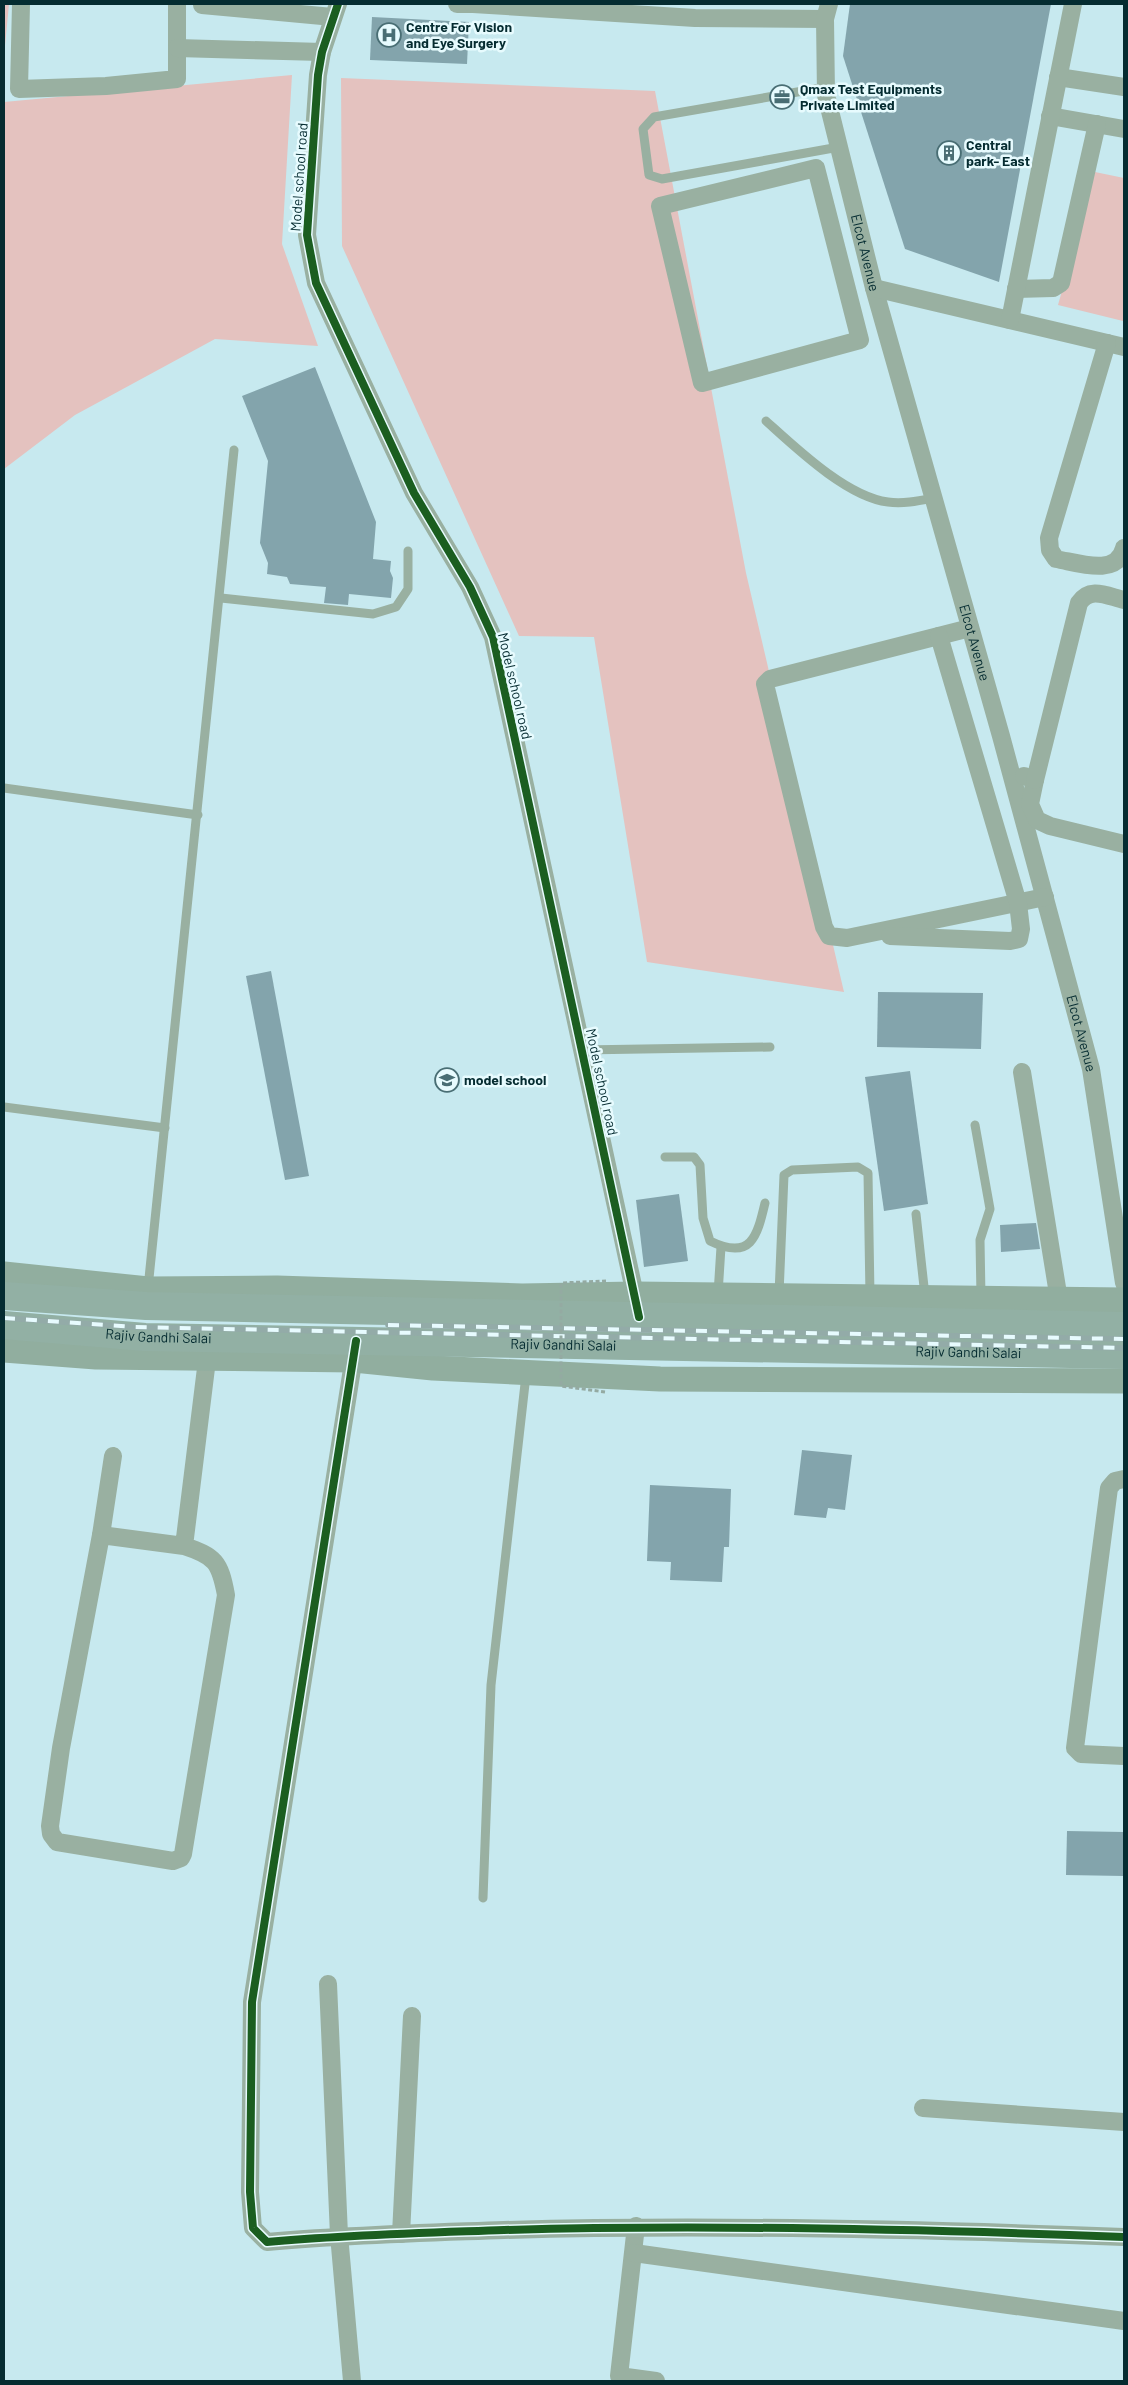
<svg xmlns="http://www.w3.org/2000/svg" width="1128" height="2385" viewBox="0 0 1128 2385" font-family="Barlow,sans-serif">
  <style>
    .green { fill: #e4c2bf }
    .building { fill: #83a4ac }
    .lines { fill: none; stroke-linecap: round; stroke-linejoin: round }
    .lane { stroke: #99b0a1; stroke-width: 9 }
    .street { stroke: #99b0a1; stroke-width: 18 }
    .secondary { stroke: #91ae9f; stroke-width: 25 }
    .primary { stroke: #92b0a4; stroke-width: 28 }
    .rail-casing { stroke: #93aba8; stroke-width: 5.5 }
    .rail { stroke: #e7fbfe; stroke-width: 4; stroke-dasharray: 11; stroke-linecap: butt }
    .path-bridge { stroke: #94aaa2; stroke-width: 3; stroke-dasharray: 4 2.5; stroke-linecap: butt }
    .cycleway-casing { stroke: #e7fbfe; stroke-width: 11 }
    .cycleway { stroke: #1b5e20; stroke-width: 8 }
    .labels { text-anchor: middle; stroke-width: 5; stroke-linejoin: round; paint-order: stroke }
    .poi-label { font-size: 14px; font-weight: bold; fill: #052c31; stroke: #e7fbfe; text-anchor: start }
    .street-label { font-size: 14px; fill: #052c31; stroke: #e7fbfe }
  </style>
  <rect width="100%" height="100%" fill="#c7e9ef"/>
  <g class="green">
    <polygon points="4,4 9,4 4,56"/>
    <polygon points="292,75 282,244 318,346 215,339 75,415 4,469 4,102"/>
    <polygon points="341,78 655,91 746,573 844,992 647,962 594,637 519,636 342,246"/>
    <polygon points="1095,172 1124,178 1123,321 1058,305"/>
  </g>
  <g class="building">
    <polygon points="850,4 1051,4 999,282 905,249 843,56"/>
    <polygon points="372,17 469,22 467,64 370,60"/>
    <polygon points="315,367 376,522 373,559 391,561 390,571 393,578 391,598 349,594 348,605 324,603 326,587 290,584 287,577 267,574 268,563 260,543 268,461 242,396"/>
    <polygon points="271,971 309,1176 285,1180 246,976"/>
    <polygon points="878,992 983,993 981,1049 877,1047"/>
    <polygon points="910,1071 928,1204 884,1211 865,1077"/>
    <polygon points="679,1194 688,1261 644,1267 636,1200"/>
    <polygon points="1036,1223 1040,1249 1001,1252 1000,1225"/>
    <polygon points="802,1450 852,1455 845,1510 828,1508 826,1518 794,1515"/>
    <polygon points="650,1485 731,1489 729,1547 724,1547 722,1582 670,1580 671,1562 647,1561"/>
    <polygon points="1067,1831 1124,1832 1124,1876 1066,1875"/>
  </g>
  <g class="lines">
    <g class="lane">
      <polyline points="826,87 654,117 643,129 649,175 662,179 839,147"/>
      <path d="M766 421C796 448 847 497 888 502 903 504 918 501 934 498"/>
      <polyline points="221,598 373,614 396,607 408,589 408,551"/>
      <polyline points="4,788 198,815"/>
      <polyline points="582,1050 770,1047"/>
      <polyline points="4,1107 165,1128"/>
      <polyline points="975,1125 990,1209 980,1240 981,1297"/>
      <path d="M665 1157H694L700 1165 703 1218 710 1241C751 1261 757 1237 765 1203"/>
      <polyline points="916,1214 925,1296"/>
      <polyline points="148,1288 234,450"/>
      <polyline points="718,1294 721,1247"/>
      <polyline points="779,1294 784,1175 792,1170 858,1167 868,1173 870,1296"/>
      <polyline points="483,1898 491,1685 526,1375"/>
    </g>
    <g class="street">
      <polyline points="21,4 19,89 106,86 177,79 177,4"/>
      <polyline points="338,4 322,52 318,75 307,235 316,283 414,493 470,587 493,637 637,1304"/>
      <polyline points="457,4 473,4"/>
      <polyline points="473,4 695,18 825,19"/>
      <path id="s1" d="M829 4 825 19 826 95 874 288 1001 736 1091 1069 1124 1283"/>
      <polyline points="202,5 333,17"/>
      <polyline points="177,48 322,52"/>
      <polyline points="1058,77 1124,87"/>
      <polyline points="1050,116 1124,129"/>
      <polygon points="816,168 860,340 702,383 660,206"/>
      <polyline points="874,288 1124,347"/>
      <polyline points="1016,289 1053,288 1061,283 1097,124"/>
      <polyline points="1010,320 1073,4"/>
      <path d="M1107 343 1049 538 1050 550 1056 559C1079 563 1117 577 1124 548"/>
      <polyline points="970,628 770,679 765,684 824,927 829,936 847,938 1045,897"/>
      <polyline points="1024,776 1035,780 1030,804 1037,820 1050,826 1124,844"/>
      <path d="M1035 780 1079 603C1090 586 1107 596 1124 600"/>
      <polyline points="890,936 1010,941 1019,939 1021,929 1018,903 939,636"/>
      <polyline points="1022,1072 1059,1300"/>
      <path d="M355 1350 252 2002 250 2192 253 2228 267 2242C346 2235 424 2233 504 2230 710 2224 918 2229 1124 2237"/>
      <polyline points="1124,1479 1115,1481 1109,1488 1075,1748 1081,1754 1124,1756"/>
      <polyline points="101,1535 113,1456"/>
      <path d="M184 1546 101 1535 61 1748 50 1826 51 1834 57 1842 173 1861 181 1858 183 1854 226 1595C220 1562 215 1556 184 1546L207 1360"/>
      <polyline points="328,1984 339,2235 352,2381"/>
      <polyline points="923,2108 1124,2122"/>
      <polyline points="636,2226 619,2376 656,2381"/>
      <polyline points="401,2234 412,2016"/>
      <polyline points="634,2253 1124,2321"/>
    </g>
    <g class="secondary">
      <polyline points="4,1274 148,1289 277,1288 522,1296 635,1294 1124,1300"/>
      <polyline points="4,1350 96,1357 354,1360 433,1368 660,1379 1124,1381"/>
    </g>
    <g class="primary">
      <polyline points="4,1296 146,1306 1124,1326"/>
      <path id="s2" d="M4 1325 145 1337 1124 1355"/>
    </g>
    <g class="rail-casing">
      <g id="rail">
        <polyline points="4,1318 134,1327 1124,1348"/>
        <polyline points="388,1325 1124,1339"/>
      </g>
    </g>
    <use href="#rail" class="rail"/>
    <polyline class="path-bridge" points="605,1392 561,1386 561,1283 606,1281"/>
    <g class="cycleway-casing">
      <g id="cycleway">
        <polyline points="338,4 322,52 318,75 307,235 316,283 414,493 470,587 493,637 639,1317"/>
        <path d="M356 1341 252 2002 250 2192 253 2228 267 2242C346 2235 424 2233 504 2230 710 2224 918 2229 1124 2237"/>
      </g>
    </g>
    <use href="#cycleway" class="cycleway"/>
  </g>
  <defs>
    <g id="hospital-ring" transform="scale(1.25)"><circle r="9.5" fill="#e7fbfe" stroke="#496e74" stroke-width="1.5"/><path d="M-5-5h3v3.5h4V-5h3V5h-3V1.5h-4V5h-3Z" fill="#496e74"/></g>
    <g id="office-ring" transform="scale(1.25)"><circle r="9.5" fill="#e7fbfe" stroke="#496e74" stroke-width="1.5"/><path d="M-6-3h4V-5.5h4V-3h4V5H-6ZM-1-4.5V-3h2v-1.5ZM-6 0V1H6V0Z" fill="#496e74"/></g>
    <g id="building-ring" transform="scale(1.25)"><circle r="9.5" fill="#e7fbfe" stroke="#496e74" stroke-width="1.5"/><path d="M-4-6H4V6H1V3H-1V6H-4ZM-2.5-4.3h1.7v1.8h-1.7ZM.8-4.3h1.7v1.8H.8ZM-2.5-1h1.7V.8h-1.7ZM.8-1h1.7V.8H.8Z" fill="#496e74"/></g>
    <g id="school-ring" transform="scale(1.25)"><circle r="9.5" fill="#e7fbfe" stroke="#496e74" stroke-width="1.5"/><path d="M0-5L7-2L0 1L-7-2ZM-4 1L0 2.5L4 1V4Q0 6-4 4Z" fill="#496e74"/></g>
  </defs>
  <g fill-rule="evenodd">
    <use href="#hospital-ring" x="389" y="35"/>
    <use href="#office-ring" x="782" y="97"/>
    <use href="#building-ring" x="949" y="153"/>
    <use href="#school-ring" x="447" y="1080"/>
  </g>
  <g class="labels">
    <g class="poi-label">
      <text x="406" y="32">Centre For Vision<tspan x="406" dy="16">and Eye Surgery</tspan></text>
      <text x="800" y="94">Qmax Test Equipments<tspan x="800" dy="16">Private Limited</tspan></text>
      <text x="966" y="150">Central<tspan x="966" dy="16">park- East</tspan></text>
      <text x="464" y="1085">model school</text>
    </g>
    <g class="street-label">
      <text transform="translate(299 177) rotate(-86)" y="5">Model school road</text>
      <text dy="5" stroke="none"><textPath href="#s1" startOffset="254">Elcot Avenue</textPath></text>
      <text dy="5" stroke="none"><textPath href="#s1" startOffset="659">Elcot Avenue</textPath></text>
      <text transform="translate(515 686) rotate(77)" y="5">Model school road</text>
      <text dy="5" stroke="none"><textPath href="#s1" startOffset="1064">Elcot Avenue</textPath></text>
      <text transform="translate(602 1082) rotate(78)" y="5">Model school road</text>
      <text dy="5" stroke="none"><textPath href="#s2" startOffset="155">Rajiv Gandhi Salai</textPath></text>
      <text dy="5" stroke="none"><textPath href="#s2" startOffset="560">Rajiv Gandhi Salai</textPath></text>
      <text dy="5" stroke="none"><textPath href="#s2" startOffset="965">Rajiv Gandhi Salai</textPath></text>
    </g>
  </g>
  <rect width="1128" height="2385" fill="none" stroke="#052c31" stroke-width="10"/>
</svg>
